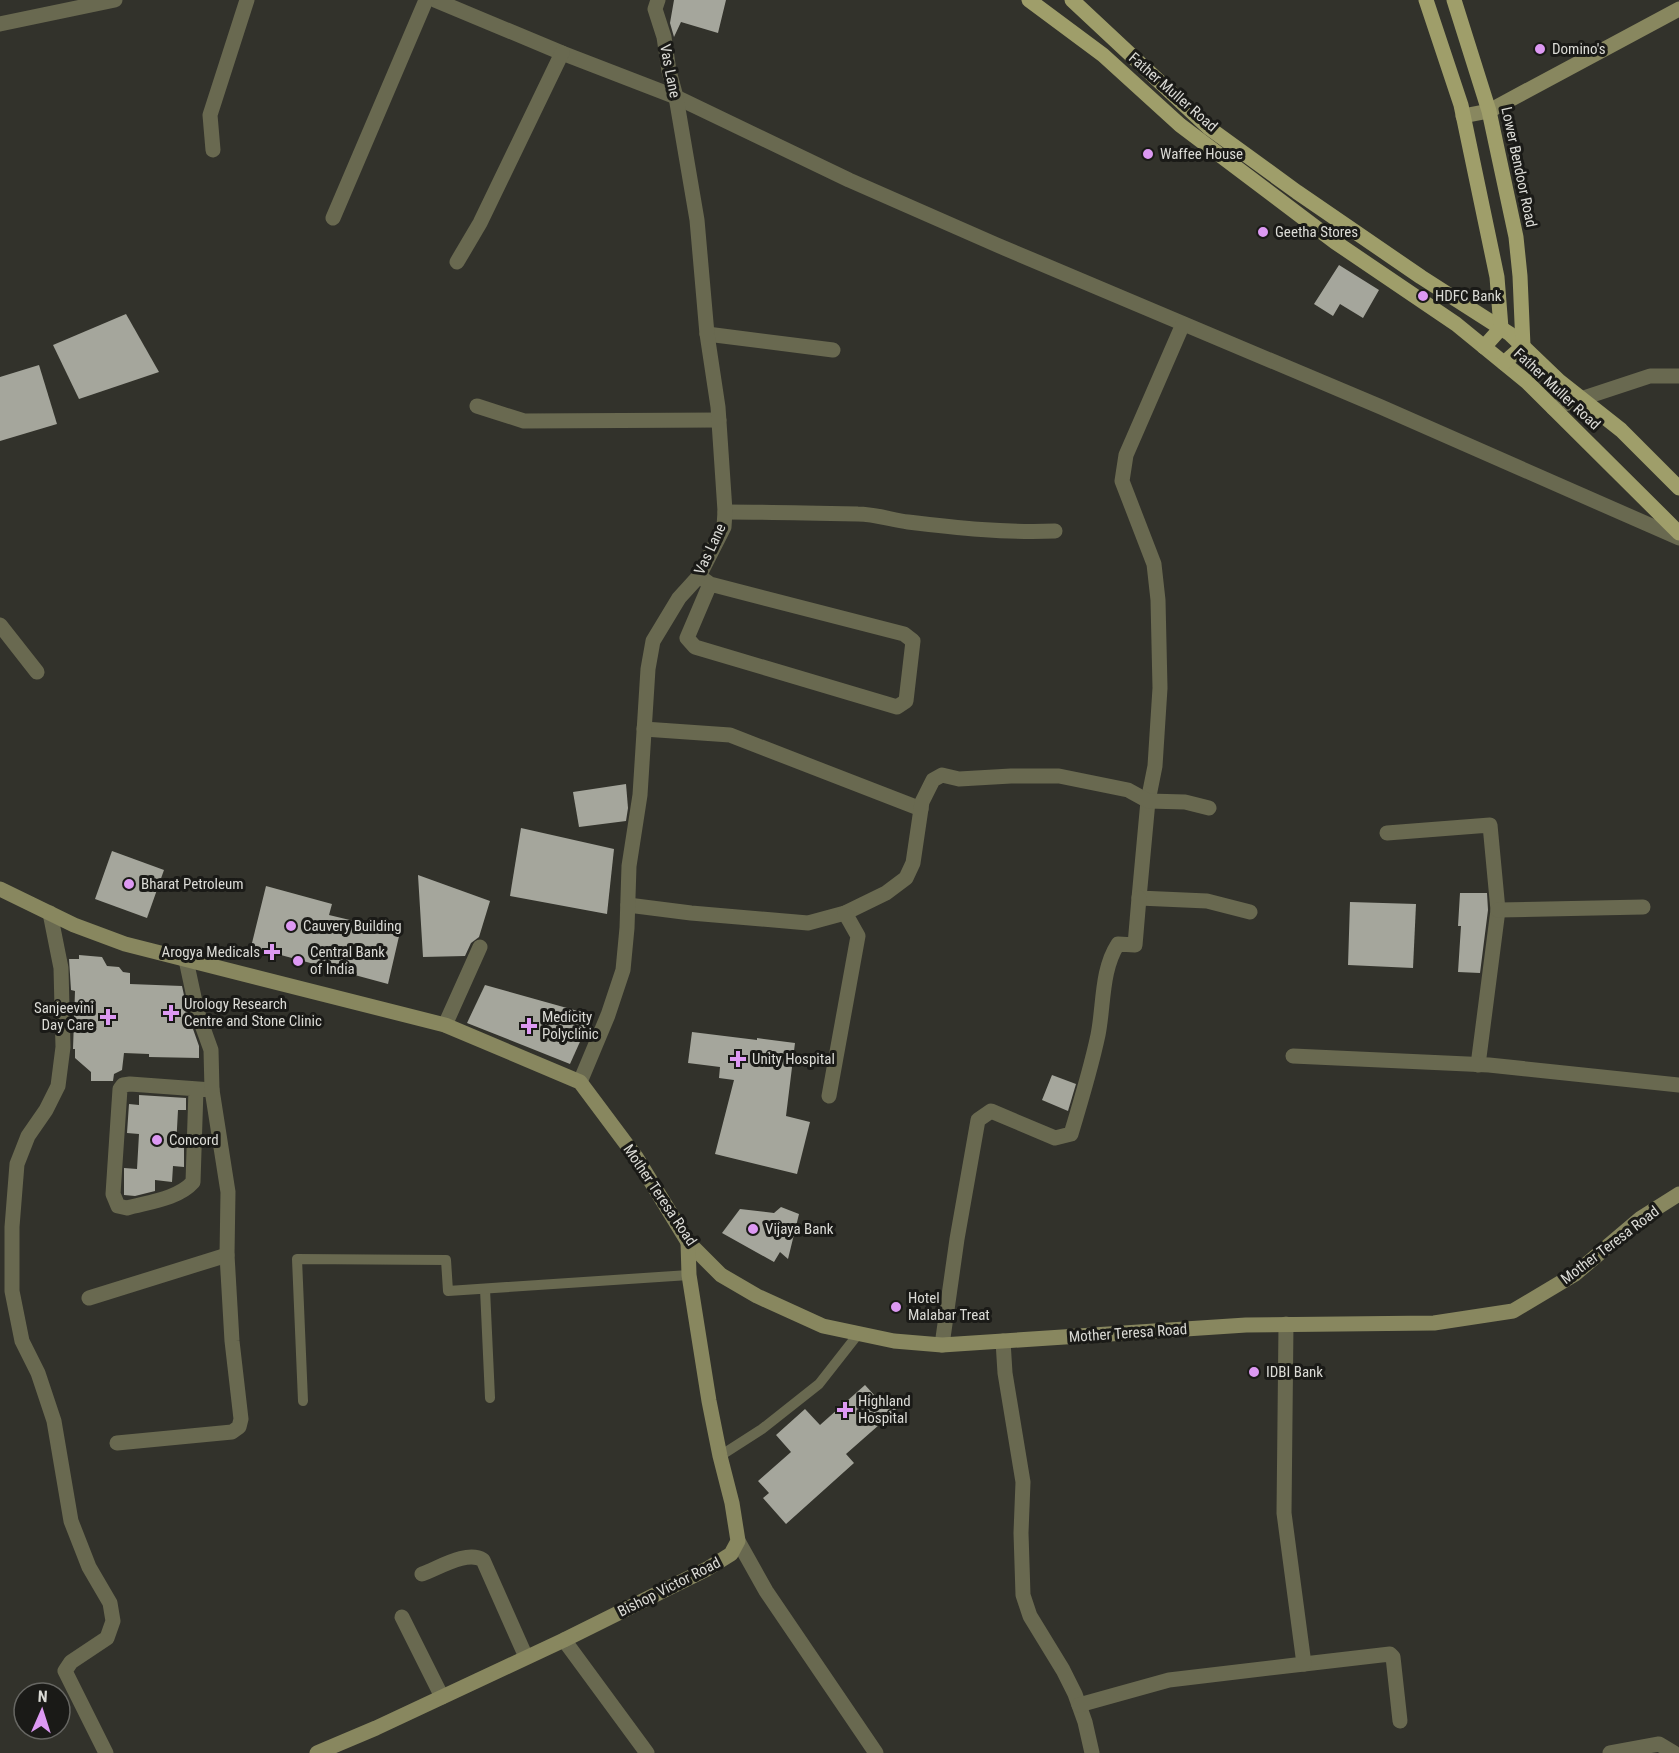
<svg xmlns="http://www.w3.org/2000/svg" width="1679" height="1753" viewBox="0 0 1679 1753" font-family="'Roboto Condensed',sans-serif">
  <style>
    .building { fill: #a5a69c }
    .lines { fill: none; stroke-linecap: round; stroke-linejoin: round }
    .lane { stroke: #696950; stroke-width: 10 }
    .street { stroke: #696950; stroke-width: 15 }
    .secondary { stroke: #88875f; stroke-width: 15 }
    .primary { stroke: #9f9e6a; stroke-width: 15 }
    .poi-dot { fill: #dd99f3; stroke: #1a1a17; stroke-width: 2 }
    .labels { text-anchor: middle; stroke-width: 6; stroke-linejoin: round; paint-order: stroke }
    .poi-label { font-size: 15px; fill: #dbdbd6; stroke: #1a1a17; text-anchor: start }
    .street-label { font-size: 15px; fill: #dbdbd6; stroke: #1a1a17 }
  </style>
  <rect width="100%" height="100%" fill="#32322b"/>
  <g class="building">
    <polygon points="674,0 726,0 718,33 681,22 674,37 670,23"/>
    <polygon points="1339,265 1379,290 1363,318 1340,304 1333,316 1314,304"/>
    <polygon points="126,314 159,372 79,399 53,345"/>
    <polygon points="39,365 57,424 0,441 0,377"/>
    <polygon points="626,784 628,808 626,821 579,827 573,792"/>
    <polygon points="521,828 614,849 607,914 510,896"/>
    <polygon points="112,851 164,870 147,918 95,899"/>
    <polygon points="418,875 490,901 479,937 471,943 465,956 423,957"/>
    <polygon points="266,886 332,904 329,915 400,932 388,984 251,947"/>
    <polygon points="1460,893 1487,893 1488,910 1480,973 1458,972 1461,926 1458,926"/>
    <polygon points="1350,902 1416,904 1413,968 1348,965"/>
    <polygon points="79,955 102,957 107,966 119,967 123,972 130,973 130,984 182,986 188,1014 187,1029 193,1029 199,1046 199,1058 149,1057 149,1054 124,1053 122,1070 114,1074 113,1081 91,1081 91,1072 75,1058 75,1049 73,1049 75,991 71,990 69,959 79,959"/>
    <polygon points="485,985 592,1015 570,1064 467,1023"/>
    <polygon points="692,1032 757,1040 757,1038 795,1043 786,1116 810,1122 797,1174 715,1154 734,1080 719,1078 720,1067 688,1063"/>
    <polygon points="1052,1075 1076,1084 1068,1111 1042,1100"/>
    <polygon points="139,1095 186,1098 186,1110 178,1110 176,1147 184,1148 184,1167 173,1166 172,1182 155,1180 155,1191 135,1196 124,1195 124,1168 137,1169 139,1134 127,1133 129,1104 139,1105"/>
    <polygon points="781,1207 799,1214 788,1259 780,1252 774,1262 722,1233 740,1209 774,1213"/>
    <polygon points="865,1385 876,1397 881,1393 896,1410 846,1454 854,1463 786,1524 763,1498 769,1493 758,1481 791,1452 776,1435 805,1409 820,1425"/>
  </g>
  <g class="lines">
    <g class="lane">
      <polyline points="485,1289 490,1398"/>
      <polyline points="303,1401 297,1259 446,1260 448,1291 689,1275"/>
      <polyline points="720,1456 762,1429 819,1384 859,1333"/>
    </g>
    <g class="street">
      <polyline points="435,0 562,53 676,97 849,180 997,245 1381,407 1679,538"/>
      <polyline points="0,24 115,0"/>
      <polyline points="213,150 210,115 247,0"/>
      <polyline points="333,218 426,0"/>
      <polyline points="457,262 480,223 562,53"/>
      <polyline points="1183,324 1126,455 1122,481 1154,564 1158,600 1160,688 1155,766 1148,801 1139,898 1207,901 1250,912"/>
      <polyline points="707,334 833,350"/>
      <polyline points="477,406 524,421 719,420"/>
      <polyline points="1553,408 1650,376 1679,376"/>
      <path d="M725 512C769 512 814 513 858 514 875 514 892 520 908 522 957 528 1006 533 1055 531"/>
      <polyline points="699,576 710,584 904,634 913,641 906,701 897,707 695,647 687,638 710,584"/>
      <polyline points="0,625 37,672"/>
      <polyline points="644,729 730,735 921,809"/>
      <polyline points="1387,833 1490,825 1498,910 1478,1065"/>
      <polyline points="628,905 691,913 808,923 845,913 886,893 906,878 913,863 922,802 933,780 942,775 959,779 1011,776 1059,776 1128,790 1148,801 1185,802 1209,808"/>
      <polyline points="1498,910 1643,907"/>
      <polyline points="50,913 61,968 63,1047 58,1086 46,1110 28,1136 17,1164 12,1227 12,1291 22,1341 38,1373 54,1421 71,1521 89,1567 110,1603 113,1621 107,1638 71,1662 65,1671 106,1753"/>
      <polyline points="445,1025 480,947"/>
      <polyline points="1293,1056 1489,1065 1679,1085"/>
      <polyline points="580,1082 608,1015 623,970 627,928 629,866 640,795 648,669 653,641 679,598 699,576 724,527 725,511 718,407 707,334 697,220 676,97 669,71 664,37 655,9 658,0"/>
      <path d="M196 1089 193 1182C178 1199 148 1202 127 1208L118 1206 113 1194 120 1089 123 1085 130 1084 212 1090"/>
      <polyline points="829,1096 858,936 845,913"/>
      <polyline points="89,1298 227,1255"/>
      <polyline points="1003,1341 1005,1373 1023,1482 1021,1533 1023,1595 1030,1616 1063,1670 1075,1694 1085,1722 1092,1753"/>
      <path d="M942 1345 957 1239 978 1120 991 1111 1055 1138 1071 1134C1081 1101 1091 1068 1098 1035 1104 1005 1101 970 1118 944L1135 945 1139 898"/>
      <polyline points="117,1443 232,1432 239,1427 241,1419 232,1341 227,1255 228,1192 212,1090 211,1050 197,1011 186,960"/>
      <polyline points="738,1541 766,1591 876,1753"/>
      <path d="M422 1574C439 1568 467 1550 483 1560L526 1657"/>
      <polyline points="402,1617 442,1697"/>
      <polyline points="564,1640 647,1753"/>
      <polyline points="1304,1664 1390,1654 1393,1657 1400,1721"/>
      <polyline points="1079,1705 1169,1680 1304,1664 1284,1513 1286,1324"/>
      <polyline points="1610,1753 1659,1744 1674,1753"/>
    </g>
    <g class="secondary">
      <polyline points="1463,116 1489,111 1679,9"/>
      <polyline points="0,889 74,925 125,944 445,1025 580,1082 636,1157 688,1242 721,1275 757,1296 823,1326 894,1341 942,1345 1246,1325 1434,1323 1513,1311 1575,1274 1641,1218 1679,1194"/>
      <polyline points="317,1753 376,1728 564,1640 707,1569 731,1554 738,1541 732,1503 720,1456 709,1401 689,1275 688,1242"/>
    </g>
    <g class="primary">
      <polyline points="1029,0 1103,55 1180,125 1335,242 1456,324 1527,382 1679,533"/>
      <polyline points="1072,0 1209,128 1297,192 1421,277 1510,334 1559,381 1621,430 1679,488"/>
      <polyline points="1426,0 1461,105 1497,277 1501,328 1484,347"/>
      <polyline points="1454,0 1489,111 1516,237 1520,276 1523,346 1504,363"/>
    </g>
  </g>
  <g class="poi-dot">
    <circle cx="1540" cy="49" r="6"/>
    <circle cx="1148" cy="154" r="6"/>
    <circle cx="1263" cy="232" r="6"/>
    <circle cx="1423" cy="296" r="6"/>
    <circle cx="129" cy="884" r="6"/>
    <circle cx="291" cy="926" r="6"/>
    <path d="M269 943h6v6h6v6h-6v6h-6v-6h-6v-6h6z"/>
    <circle cx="298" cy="961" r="6"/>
    <path d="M168 1004h6v6h6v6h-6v6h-6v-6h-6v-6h6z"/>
    <path d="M105 1008h6v6h6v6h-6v6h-6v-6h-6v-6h6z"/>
    <path d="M526 1017h6v6h6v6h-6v6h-6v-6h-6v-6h6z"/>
    <path d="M735 1050h6v6h6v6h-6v6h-6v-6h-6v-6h6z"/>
    <circle cx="157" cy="1140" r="6"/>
    <circle cx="753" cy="1229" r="6"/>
    <circle cx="896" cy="1307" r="6"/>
    <circle cx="1254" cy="1372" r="6"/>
    <path d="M842 1401h6v6h6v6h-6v6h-6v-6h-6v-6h6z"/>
  </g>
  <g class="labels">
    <g class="poi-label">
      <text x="1552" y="54">Domino's</text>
      <text x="1160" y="159">Waffee House</text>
      <text x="1275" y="237">Geetha Stores</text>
      <text x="1435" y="301">HDFC Bank</text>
      <text x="141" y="889">Bharat Petroleum</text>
      <text x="303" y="931">Cauvery Building</text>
      <text x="260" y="957" text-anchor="end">Arogya Medicals</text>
      <text x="310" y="957">Central Bank<tspan x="310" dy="17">of India</tspan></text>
      <text x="184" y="1009">Urology Research<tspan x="184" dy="17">Centre and Stone Clinic</tspan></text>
      <text x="94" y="1013" text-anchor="end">Sanjeevini<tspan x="94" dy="17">Day Care</tspan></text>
      <text x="542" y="1022">Medicity<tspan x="542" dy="17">Polyclinic</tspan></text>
      <text x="752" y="1064">Unity Hospital</text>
      <text x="169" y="1145">Concord</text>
      <text x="765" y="1234">Vijaya Bank</text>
      <text x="908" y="1303">Hotel<tspan x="908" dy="17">Malabar Treat</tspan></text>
      <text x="1266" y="1377">IDBI Bank</text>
      <text x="858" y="1406">Highland<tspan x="858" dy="17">Hospital</tspan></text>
    </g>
    <g class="street-label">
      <text transform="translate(670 71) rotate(79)" y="5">Vas Lane</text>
      <text transform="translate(1173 92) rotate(41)" y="5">Father Muller Road</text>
      <text transform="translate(1519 167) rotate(78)" y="5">Lower Bendoor Road</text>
      <text transform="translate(1557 389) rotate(43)" y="5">Father Muller Road</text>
      <text transform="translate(710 549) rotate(-65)" y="5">Vas Lane</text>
      <text transform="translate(660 1195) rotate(56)" y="5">Mother Teresa Road</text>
      <text transform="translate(1610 1245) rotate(-37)" y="5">Mother Teresa Road</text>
      <text transform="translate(1128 1333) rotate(-4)" y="5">Mother Teresa Road</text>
      <text transform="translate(669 1587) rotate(-27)" y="5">Bishop Victor Road</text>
    </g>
  </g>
  <g transform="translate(42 1711) rotate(3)"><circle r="28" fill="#1a1a17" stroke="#676763" stroke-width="1.5"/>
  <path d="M0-4.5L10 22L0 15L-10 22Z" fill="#dd99f3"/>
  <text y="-9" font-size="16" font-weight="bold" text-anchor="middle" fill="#dbdbd6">N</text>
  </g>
</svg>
